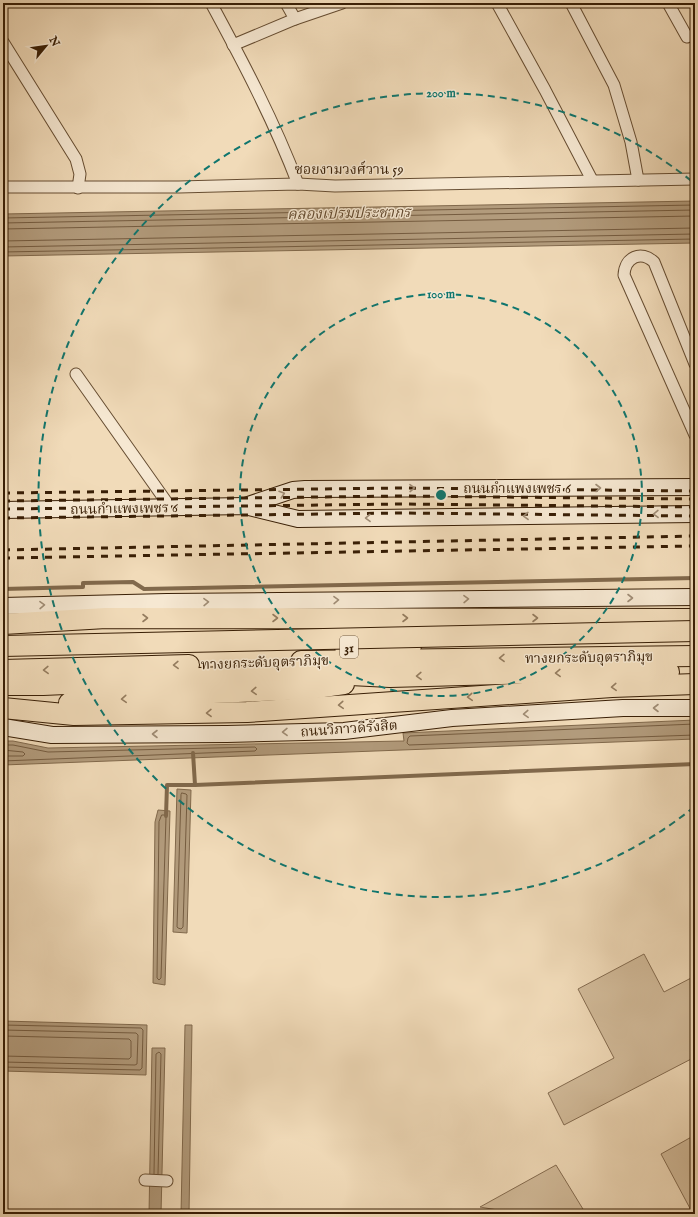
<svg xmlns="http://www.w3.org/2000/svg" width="698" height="1217" viewBox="0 0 698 1217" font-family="'IM FELL English','Noto Serif Thai',serif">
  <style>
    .green { fill: #d2bb9a; stroke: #856c50 }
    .water { fill: #b29b7c; stroke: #81694c }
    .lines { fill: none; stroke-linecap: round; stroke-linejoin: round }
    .shore { stroke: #755c40; stroke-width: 1 }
    .stream { stroke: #81694c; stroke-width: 4 }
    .street-casing { stroke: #664d32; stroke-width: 13 }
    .secondary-casing { stroke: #381e05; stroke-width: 18 }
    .highway-casing { stroke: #381e05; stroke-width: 22 }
    .street { stroke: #f6e8d2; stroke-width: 11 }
    .secondary { stroke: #f6e8d2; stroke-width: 16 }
    .highway { stroke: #f1dbb9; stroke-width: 20 }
    .rail { stroke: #381e05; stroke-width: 3; stroke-dasharray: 7 7; stroke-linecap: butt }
    .highway-bridge-casing { stroke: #381e05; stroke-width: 22; stroke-linecap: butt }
    .highway-bridge { stroke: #f1dbb9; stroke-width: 20 }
    .oneway { stroke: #a08d76 }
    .oneway2 { stroke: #947c5f }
    .ring { fill: none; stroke: #0f766e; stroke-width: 2; stroke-dasharray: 7 5 }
    .labels { text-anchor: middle; stroke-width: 3; stroke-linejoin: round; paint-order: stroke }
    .shield { fill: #f6e8d2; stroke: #715b42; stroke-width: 1 }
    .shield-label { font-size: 13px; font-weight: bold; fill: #381e05 }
    .street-label { font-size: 14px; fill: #381e05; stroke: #f6e8d2 }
    .water-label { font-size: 15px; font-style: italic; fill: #634a2f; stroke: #f6e8d2 }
    .centre { fill: #0f766e; stroke: #f6e8d2; stroke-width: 2 }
    .ring-label { font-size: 12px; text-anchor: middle; font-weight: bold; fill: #0f766e; stroke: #f6e8d2; stroke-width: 3; stroke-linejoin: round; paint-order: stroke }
  </style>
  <rect width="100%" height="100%" fill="#f1dbb9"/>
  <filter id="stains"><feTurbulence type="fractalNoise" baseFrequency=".005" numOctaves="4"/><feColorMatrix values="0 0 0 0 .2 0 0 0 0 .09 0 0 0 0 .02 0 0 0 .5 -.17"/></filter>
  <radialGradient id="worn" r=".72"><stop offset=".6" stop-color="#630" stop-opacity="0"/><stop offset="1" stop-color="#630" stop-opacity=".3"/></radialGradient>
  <g class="green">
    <polygon points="644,954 664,992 695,976 695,1057 564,1125 548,1093 614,1058 578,989"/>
    <polygon points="695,1135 695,1214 693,1214 661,1154"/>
    <polygon points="556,1165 586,1214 521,1214 480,1207"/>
  </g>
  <g class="water">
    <polygon points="695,201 695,243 3,256 3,214"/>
    <polygon points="695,720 695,739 3,765 3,741 13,741 48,748 404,741 403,733"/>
    <polygon points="177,789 191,790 187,933 173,932"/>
    <polygon points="158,810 170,811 165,985 153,983 155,822"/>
    <polygon points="3,1021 147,1025 146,1075 3,1071"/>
    <polygon points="185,1025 192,1025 189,1214 181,1214"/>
    <polygon points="152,1048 165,1048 161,1214 149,1214"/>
  </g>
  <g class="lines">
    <g class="shore">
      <polyline points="3,218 695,205"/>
      <polyline points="3,223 695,210"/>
      <polyline points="3,229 695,216"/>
      <polyline points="3,241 695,228"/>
      <polyline points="3,247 695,234"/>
      <polyline points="3,252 695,239"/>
      <polyline points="695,724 410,736 408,738 407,743 409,745 695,735"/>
      <polyline points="3,745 13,745 48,752 255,747 257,749 255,751 3,761"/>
      <polyline points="3,750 23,752 25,754 23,756 3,756"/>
      <polygon points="182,793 186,794 187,795 183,927 181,929 178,928 177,927 181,795"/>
      <polygon points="162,815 165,815 166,817 161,978 159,980 157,978 159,822"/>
      <polyline points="3,1025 141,1028 143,1030 142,1068 140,1070 3,1067"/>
      <polyline points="3,1030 136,1033 138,1035 137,1064 135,1065 3,1062"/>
      <polyline points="3,1036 129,1039 131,1041 131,1057 129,1059 3,1056"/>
      <polyline points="154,1174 156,1054 159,1052 161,1054 158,1174"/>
    </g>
    <g class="stream">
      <polyline points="3,589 83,587 83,583 133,582 144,589 695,578"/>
      <polyline points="193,753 195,785"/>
      <polyline points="166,816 167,785 195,785 695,764"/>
    </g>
    <g class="street-casing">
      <g id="street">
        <path d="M211 3C243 62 274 121 298 184"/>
        <polyline points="286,3 295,19"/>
        <polyline points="497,3 545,90 592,180"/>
        <polyline points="571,3 614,85 631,142 638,180"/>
        <polyline points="668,3 687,37"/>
        <polyline points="3,42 76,159 80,174 78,188"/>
        <polyline points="233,45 295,19 342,3"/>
        <polyline points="3,187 179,187 298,184 335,186 695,179"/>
        <path d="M695 364 654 262C641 250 625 257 624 275L695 435"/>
        <polyline points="76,374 170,507"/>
        <polyline points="145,1180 167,1181"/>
      </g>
    </g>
    <g class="secondary-casing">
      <g id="secondary">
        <polyline points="245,506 293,490 305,489 695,487"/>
        <polyline points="3,510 245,506 298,519 695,514"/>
        <polyline points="3,606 167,602 695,597"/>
        <polyline points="3,727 52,735 227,734 344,731 452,718 623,708 695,708"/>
      </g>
    </g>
    <g class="highway-casing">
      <g id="highway">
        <polyline points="3,624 106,618 695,619"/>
        <polyline points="345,647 378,648 411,646"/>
        <polyline points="301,661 695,656"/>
        <polyline points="3,670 189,665"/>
        <polyline points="3,685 43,685 311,673 390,677 607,671 669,672"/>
        <polyline points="69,703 189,694 309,689 344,684"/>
        <polyline points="3,708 74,715 247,712 612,687 695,684"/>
      </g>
    </g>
    <use href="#street" class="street"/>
    <use href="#secondary" class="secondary"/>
    <use href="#highway" class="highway"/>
    <g class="rail">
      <polyline points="3,493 400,488 695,491"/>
      <polyline points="3,501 400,496 695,499"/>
      <polyline points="3,509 401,504 695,507"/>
      <polyline points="3,518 401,513 695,516"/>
      <polyline points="3,550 695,536"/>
      <polyline points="3,558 695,546"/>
    </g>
    <g class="highway-bridge-casing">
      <polyline id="highway-bridge" points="3,646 695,631"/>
    </g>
    <use href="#highway-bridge" class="highway-bridge"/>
  </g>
  <defs><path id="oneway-chevron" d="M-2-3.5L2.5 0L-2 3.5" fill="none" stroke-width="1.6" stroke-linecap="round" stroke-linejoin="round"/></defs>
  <g class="oneway">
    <use href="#oneway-chevron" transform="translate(412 488) rotate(-1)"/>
    <use href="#oneway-chevron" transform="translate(598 488)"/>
    <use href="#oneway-chevron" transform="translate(282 494) rotate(-18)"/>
    <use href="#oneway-chevron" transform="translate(656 514) rotate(179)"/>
    <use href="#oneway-chevron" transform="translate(526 516) rotate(179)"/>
    <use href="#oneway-chevron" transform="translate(368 518) rotate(179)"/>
    <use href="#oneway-chevron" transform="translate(630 598)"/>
    <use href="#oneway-chevron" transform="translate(466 599) rotate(-1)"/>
    <use href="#oneway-chevron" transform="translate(336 600) rotate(-1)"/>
    <use href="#oneway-chevron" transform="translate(206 602) rotate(-1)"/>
    <use href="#oneway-chevron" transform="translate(42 605) rotate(-1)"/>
    <use href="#oneway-chevron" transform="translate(656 708) rotate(180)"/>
    <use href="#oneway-chevron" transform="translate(526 714) rotate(177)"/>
    <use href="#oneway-chevron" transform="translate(285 732) rotate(179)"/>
    <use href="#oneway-chevron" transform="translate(155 734) rotate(180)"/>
  </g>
  <g class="oneway2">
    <use href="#oneway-chevron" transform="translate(145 618)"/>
    <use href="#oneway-chevron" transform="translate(275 618)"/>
    <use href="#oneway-chevron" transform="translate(405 618)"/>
    <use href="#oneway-chevron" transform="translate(535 618)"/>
    <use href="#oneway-chevron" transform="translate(502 658) rotate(179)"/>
    <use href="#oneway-chevron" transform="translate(176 665) rotate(178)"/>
    <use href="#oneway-chevron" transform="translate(46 670) rotate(178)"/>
    <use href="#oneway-chevron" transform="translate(558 673) rotate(178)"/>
    <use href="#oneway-chevron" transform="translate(419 676) rotate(178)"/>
    <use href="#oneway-chevron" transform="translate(614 687) rotate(177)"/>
    <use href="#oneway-chevron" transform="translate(254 691) rotate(177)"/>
    <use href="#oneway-chevron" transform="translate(470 697) rotate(176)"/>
    <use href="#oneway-chevron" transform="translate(124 699) rotate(176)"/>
    <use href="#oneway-chevron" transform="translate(341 705) rotate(176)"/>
    <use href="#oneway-chevron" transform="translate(209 713) rotate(179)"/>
  </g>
  <g class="ring">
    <circle cx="441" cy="495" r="201"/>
    <path d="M694 807A402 402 0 1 1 694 183"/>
  </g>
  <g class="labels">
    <rect class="shield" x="340" y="636" width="18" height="22" rx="3"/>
    <g class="shield-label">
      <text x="349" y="652">31</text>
    </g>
    <g class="street-label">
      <text x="349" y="174">ซอยงามวงศ์วาน 59</text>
      <text x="517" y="493">ถนนกำแพงเพชร 6</text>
      <text transform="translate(124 508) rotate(-1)" y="5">ถนนกำแพงเพชร 6</text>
      <text transform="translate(589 657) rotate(-1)" y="5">ทางยกระดับอุตราภิมุข</text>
      <text transform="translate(265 662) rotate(-2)" y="5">ทางยกระดับอุตราภิมุข</text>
      <text transform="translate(349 728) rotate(-4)" y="5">ถนนวิภาวดีรังสิต</text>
    </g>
    <g class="water-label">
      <text transform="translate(349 213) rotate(-1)" y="5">คลองเปรมประชากร</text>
    </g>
  </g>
  <circle cx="441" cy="495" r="6" class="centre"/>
  <g class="ring-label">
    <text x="441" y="97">200 m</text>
    <text x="441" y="298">100 m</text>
  </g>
  <rect width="698" height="1217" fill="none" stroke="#f1dbb9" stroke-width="16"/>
  <rect x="4" y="4" width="690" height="1209" fill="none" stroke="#381e05" stroke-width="2"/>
  <rect x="8" y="8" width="682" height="1201" fill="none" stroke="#381e05"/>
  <g transform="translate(46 46) rotate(61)" stroke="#f6e8d2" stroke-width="3" paint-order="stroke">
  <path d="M0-3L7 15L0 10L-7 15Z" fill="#381e05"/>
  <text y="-6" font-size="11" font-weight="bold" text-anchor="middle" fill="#381e05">N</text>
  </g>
  <rect width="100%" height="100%" filter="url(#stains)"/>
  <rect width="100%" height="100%" fill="url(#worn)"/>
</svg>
